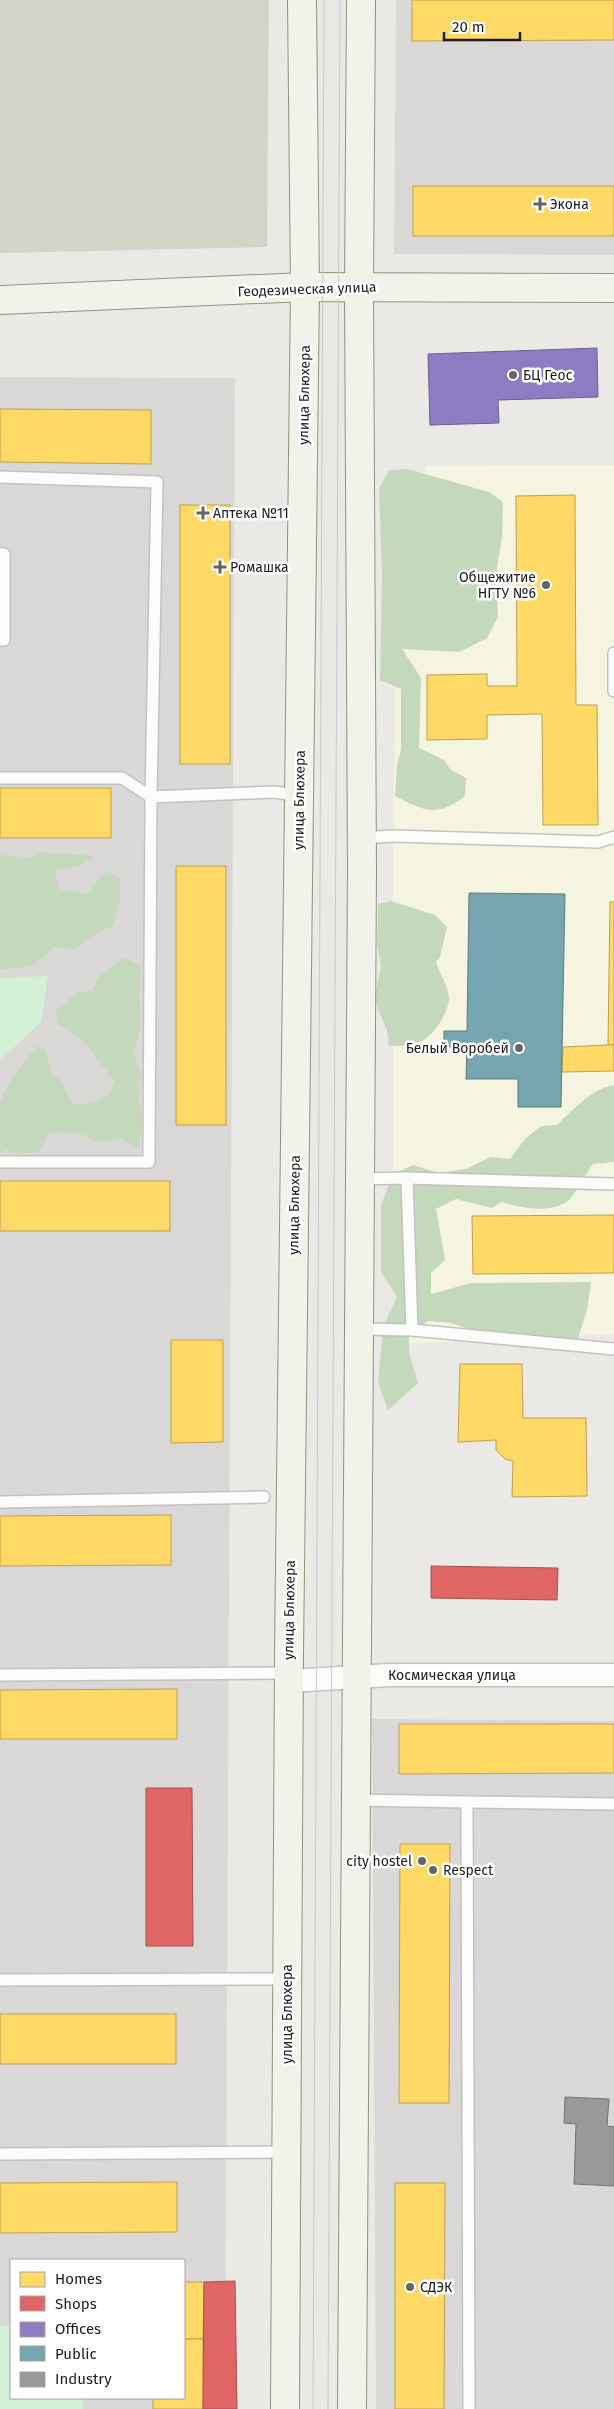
<svg xmlns="http://www.w3.org/2000/svg" width="614" height="2409" viewBox="0 0 614 2409" font-family="'Fira Sans',sans-serif">
  <style>
    .residential { fill: #dad8d6; fill-rule: evenodd }
    .education { fill: #f4f4e0 }
    .construction { fill: #d3d3c7 }
    .forest { fill: #c4d8bb }
    .park { fill: #d4f0d5 }
    .homes { fill: #ffd966; stroke: #bba050 }
    .shops { fill: #e06666; stroke: #a55050 }
    .offices { fill: #8e7cc3; stroke: #6c5f91 }
    .public { fill: #76a5af; stroke: #5b7c83 }
    .industry { fill: #999; stroke: #747474 }
    .lines { fill: none; stroke-linecap: round; stroke-linejoin: round }
    .lane-casing { stroke: #c3c2c1; stroke-width: 14 }
    .street-casing { stroke: #c3c2c1; stroke-width: 25 }
    .secondary-casing { stroke: #91937e; stroke-width: 30 }
    .lane { stroke: #fcfcfb; stroke-width: 11 }
    .street { stroke: #fcfcfb; stroke-width: 22 }
    .secondary { stroke: #f1f2ea; stroke-width: 28 }
    .tram { stroke: #c9c9c8; stroke-width: 1 }
    .poi-dot { fill: #646462; stroke: #fff; stroke-width: 2 }
    .labels { text-anchor: middle; stroke-width: 5; stroke-linejoin: round; paint-order: stroke }
    .poi-label { font-size: 14px; fill: #1c1c1c; stroke: #fff; text-anchor: start }
    .street-label { font-size: 14px; fill: #1c1c1c; stroke: #fff }
  </style>
  <rect width="100%" height="100%" fill="#ebe9e5"/>
  <g class="residential">
    <polygon points="396,0 614,0 614,255 394,254"/>
    <path d="M0 377 235 378 225 2409H0ZM11 2260H184V2398H11Z"/>
    <polygon points="372,1719 614,1721 614,2409 376,2409"/>
  </g>
  <polygon class="education" points="614,465 614,1334 399,1344 393,1179 393,836 398,540 422,537 425,466"/>
  <polygon class="construction" points="0,0 269,0 267,247 0,253"/>
  <g class="forest">
    <path d="M407 469 489 492 503 502 502 537 496 574 498 617 487 638 459 652 402 649 421 678 419 748 444 760 451 770 466 778 465 796C437 818 424 811 395 796L397 766 401 749V689L380 680 382 575 379 489 389 470Z"/>
    <path d="M41 852 94 856 82 865 55 871 59 889 86 894 107 871 120 879V899L113 926 97 933 75 949 53 947C34 968 27 968 0 969V855L32 858Z"/>
    <path d="M391 901 435 915 447 927 440 957 436 962C439 972 449 988 449 998 449 1013 433 1036 420 1042 410 1046 399 1046 389 1046L387 1030 374 1000 381 966 377 944 378 904Z"/>
    <path d="M124 958 142 965 139 998 141 1026 133 1053 141 1073 139 1102 143 1123 137 1150C120 1130 115 1144 98 1142 93 1141 89 1137 84 1135 73 1132 61 1132 49 1133L39 1152 17 1154 6 1150 0 1153V1103C8 1080 22 1064 37 1046L45 1050 52 1072 61 1081 73 1105 94 1102 110 1094 114 1080C90 1053 92 1041 57 1024L56 1011 75 993 92 990 100 975Z"/>
    <path d="M614 1085V1162L593 1164C586 1173 575 1195 568 1201 549 1214 522 1208 502 1202L492 1208 456 1199 436 1209 445 1260 431 1273V1294L471 1283 591 1282 587 1310 575 1347 522 1348 451 1323 428 1321 409 1334V1352L418 1383 388 1410 378 1383 383 1327 397 1297 381 1272V1205L393 1174 413 1165 439 1173 466 1169 491 1157 510 1159 525 1139 541 1126 557 1125C574 1109 591 1089 614 1085Z"/>
  </g>
  <g class="park">
    <polygon points="48,976 41,1022 0,1061 0,978"/>
    <polygon points="0,2326 11,2326 11,2398 83,2398 83,2409 0,2409"/>
  </g>
  <g class="homes">
    <polygon points="412,0 614,0 614,40 412,41"/>
    <rect x="413" y="186" width="201" height="50"/>
    <polygon points="0,409 151,410 151,464 0,462"/>
    <polygon points="575,495 576,705 597,705 598,825 543,825 542,714 487,715 487,739 427,740 427,675 487,674 487,686 517,686 516,496"/>
    <rect x="180" y="505" width="50" height="259"/>
    <rect x="0" y="788" width="111" height="50"/>
    <rect x="176" y="866" width="50" height="259"/>
    <polygon points="610,902 614,902 614,1045 608,1045"/>
    <polygon points="608,1045 614,1045 614,1071 562,1072 563,1047"/>
    <rect x="0" y="1181" width="170" height="50"/>
    <polygon points="614,1215 614,1273 473,1274 472,1216"/>
    <polygon points="171,1340 223,1340 223,1442 171,1443"/>
    <polygon points="460,1364 522,1364 523,1418 586,1418 587,1496 512,1497 513,1461 505,1459 496,1450 496,1440 458,1442"/>
    <polygon points="171,1515 171,1565 0,1566 0,1516"/>
    <polygon points="177,1689 177,1739 0,1739 0,1690"/>
    <polygon points="399,1724 614,1724 614,1773 399,1774"/>
    <polygon points="400,1844 450,1844 449,2103 399,2103"/>
    <rect x="0" y="2014" width="176" height="50"/>
    <polygon points="177,2182 177,2232 0,2233 0,2183"/>
    <polygon points="395,2183 445,2183 444,2409 395,2409"/>
    <polygon points="184,2282 204,2282 203,2339 184,2339"/>
    <polygon points="184,2339 203,2339 203,2409 153,2409 153,2398 184,2398"/>
  </g>
  <g class="shops">
    <polygon points="431,1566 558,1568 557,1600 431,1598"/>
    <polygon points="146,1788 192,1788 193,1946 146,1946"/>
    <polygon points="235,2281 237,2409 203,2409 204,2282"/>
  </g>
  <polygon class="offices" points="597,348 598,397 498,400 499,423 430,425 428,354"/>
  <polygon class="public" points="469,893 565,894 561,1107 518,1107 518,1079 466,1079 467,1047 444,1047 444,1031 467,1031"/>
  <polygon class="industry" points="565,2097 609,2099 607,2126 614,2127 614,2186 574,2184 576,2124 564,2123"/>
  <g class="lines">
    <g class="lane-casing">
      <g id="lane">
        <polyline points="0,477 157,482 151,797"/>
        <polyline points="0,554 4,554 4,640 0,640"/>
        <polyline points="614,653 614,691"/>
        <polyline points="0,778 122,778 151,797"/>
        <polyline points="361,838 393,836 598,842 614,837"/>
        <polyline points="0,1162 149,1162 151,797 275,792 299,796"/>
        <polyline points="407,1178 412,1330"/>
        <polyline points="359,1179 407,1178 614,1184"/>
        <polyline points="359,1329 412,1330 614,1349"/>
        <polyline points="0,1502 264,1497"/>
        <polyline points="0,1675 289,1673"/>
        <polyline points="356,1800 467,1802 469,2409"/>
        <polyline points="467,1802 614,1804"/>
        <polyline points="0,1980 287,1979"/>
        <polyline points="0,2154 286,2152"/>
      </g>
    </g>
    <g class="street-casing">
      <polyline id="street" points="290,1681 390,1675 614,1675"/>
    </g>
    <g class="secondary-casing">
      <g id="secondary">
        <polyline points="0,300 305,287 614,288"/>
        <polyline points="285,2409 289,1653 305,287 302,0"/>
        <polyline points="352,2409 362,871 359,287 361,0"/>
      </g>
    </g>
    <use href="#lane" class="lane"/>
    <use href="#street" class="street"/>
    <use href="#secondary" class="secondary"/>
    <g class="tram">
      <polyline points="313,2409 324,0"/>
      <polyline points="328,2409 340,0"/>
    </g>
  </g>
  <g class="poi-dot">
    <path d="M537.5 196.5h5v5h5v5h-5v5h-5v-5h-5v-5h5z"/>
    <circle cx="513" cy="375" r="5"/>
    <path d="M200.5 505.5h5v5h5v5h-5v5h-5v-5h-5v-5h5z"/>
    <path d="M217.5 559.5h5v5h5v5h-5v5h-5v-5h-5v-5h5z"/>
    <circle cx="546" cy="585" r="5"/>
    <circle cx="519" cy="1048" r="5"/>
    <circle cx="422" cy="1861" r="5"/>
    <circle cx="433" cy="1870" r="5"/>
    <circle cx="410" cy="2287" r="5"/>
  </g>
  <g class="labels">
    <g class="poi-label">
      <text x="550" y="209">Экона</text>
      <text x="523" y="380">БЦ Геос</text>
      <text x="213" y="518">Аптека №11</text>
      <text x="230" y="572">Ромашка</text>
      <text x="536" y="582" text-anchor="end">Общежитие<tspan x="536" dy="16">НГТУ №6</tspan></text>
      <text x="509" y="1053" text-anchor="end">Белый Воробей</text>
      <text x="412" y="1866" text-anchor="end">city hostel</text>
      <text x="443" y="1875">Respect</text>
      <text x="420" y="2292">СДЭК</text>
    </g>
    <g class="street-label">
      <text transform="translate(307 289) rotate(-2)" y="5">Геодезическая улица</text>
      <text transform="translate(304 395) rotate(-89)" y="5">улица Блюхера</text>
      <text transform="translate(299 800) rotate(-89)" y="5">улица Блюхера</text>
      <text transform="translate(294 1205) rotate(-89)" y="5">улица Блюхера</text>
      <text transform="translate(289 1610) rotate(-89)" y="5">улица Блюхера</text>
      <text x="452" y="1680">Космическая улица</text>
      <text transform="translate(287 2014) rotate(-90)" y="5">улица Блюхера</text>
    </g>
  </g>
  <rect x="10" y="2259" width="175" height="140" fill="#ffffff" stroke="#a4a4a4"/>
  <rect x="20" y="2272" width="25" height="15" fill="#ffd966" stroke="#a4a4a4"/>
  <text x="55" y="2284" font-size="15" fill="#1c1c1c">Homes</text>
  <rect x="20" y="2296" width="25" height="15" fill="#e06666" stroke="#a4a4a4"/>
  <text x="55" y="2309" font-size="15" fill="#1c1c1c">Shops</text>
  <rect x="20" y="2322" width="25" height="15" fill="#8e7cc3" stroke="#a4a4a4"/>
  <text x="55" y="2334" font-size="15" fill="#1c1c1c">Offices</text>
  <rect x="20" y="2346" width="25" height="15" fill="#76a5af" stroke="#a4a4a4"/>
  <text x="55" y="2359" font-size="15" fill="#1c1c1c">Public</text>
  <rect x="20" y="2372" width="25" height="15" fill="#999999" stroke="#a4a4a4"/>
  <text x="55" y="2384" font-size="15" fill="#1c1c1c">Industry</text>
  <path d="M444 32v8h76v-8" fill="none" stroke="#1c1c1c" stroke-width="2.5"/>
  <text x="452" y="32" font-size="15" fill="#1c1c1c" stroke="#ffffff" stroke-width="4" paint-order="stroke">20 m</text>
</svg>
